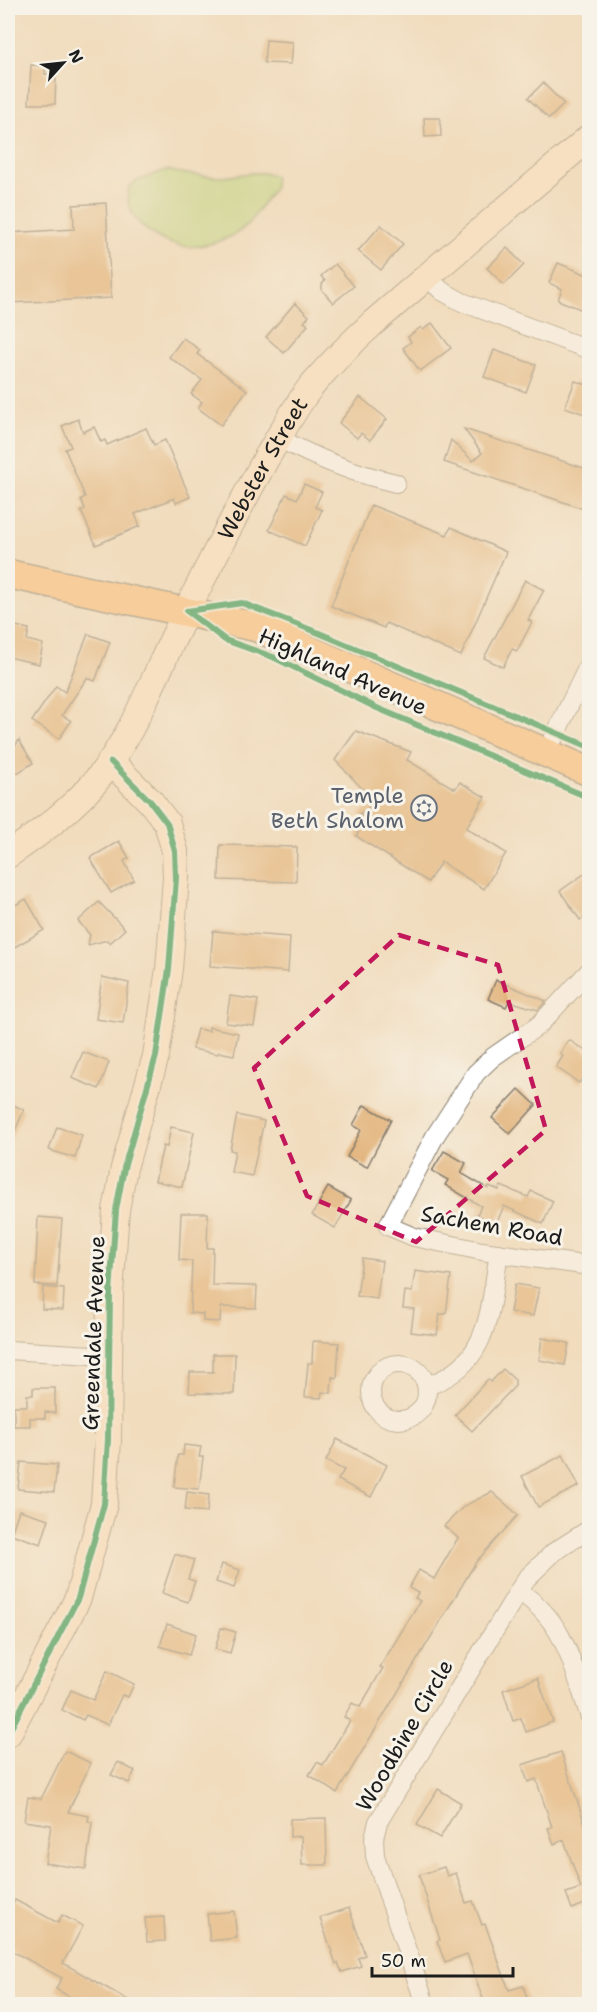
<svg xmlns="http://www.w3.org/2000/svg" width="597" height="2012" viewBox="0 0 597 2012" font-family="'Shantell Sans',sans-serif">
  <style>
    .green { fill: #b7d57c; stroke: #6a784c; stroke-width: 1.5 }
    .building { fill: #dfa969 }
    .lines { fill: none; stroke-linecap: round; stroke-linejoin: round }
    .street-casing { stroke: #867c6c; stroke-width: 20 }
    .secondary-casing { stroke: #867c6c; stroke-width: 28 }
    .primary-casing { stroke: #867c6c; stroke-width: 31 }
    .street { stroke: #fff; stroke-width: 18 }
    .secondary { stroke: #ffe4c6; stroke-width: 26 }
    .primary { stroke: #febb71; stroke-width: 28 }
    .cycleway-casing { stroke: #f7f3e8; stroke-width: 10 }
    .cycleway { stroke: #00873e; stroke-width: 6 }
    .marked { fill: none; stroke: #c2185b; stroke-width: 4.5; stroke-dasharray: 12 8; stroke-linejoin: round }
    .labels { text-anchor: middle; stroke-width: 6; stroke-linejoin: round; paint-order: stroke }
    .street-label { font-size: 22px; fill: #1c1c1c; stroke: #f7f3e8 }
    .worship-label { font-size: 22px; fill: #5b616d; stroke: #f7f3e8; text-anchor: end }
  </style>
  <rect width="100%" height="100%" fill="#f7f3e8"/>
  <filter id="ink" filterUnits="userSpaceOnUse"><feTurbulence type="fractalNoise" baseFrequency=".0167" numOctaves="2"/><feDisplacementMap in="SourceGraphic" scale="12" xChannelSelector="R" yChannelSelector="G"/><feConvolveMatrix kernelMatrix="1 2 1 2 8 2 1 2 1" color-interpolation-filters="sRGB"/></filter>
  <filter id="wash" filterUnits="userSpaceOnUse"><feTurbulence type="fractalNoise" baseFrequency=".008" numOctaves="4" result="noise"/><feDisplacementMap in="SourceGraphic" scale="24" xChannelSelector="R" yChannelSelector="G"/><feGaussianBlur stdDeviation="1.35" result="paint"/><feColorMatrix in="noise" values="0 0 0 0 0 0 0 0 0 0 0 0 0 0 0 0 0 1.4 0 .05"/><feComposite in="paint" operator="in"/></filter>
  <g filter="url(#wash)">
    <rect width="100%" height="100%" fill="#f1dcbd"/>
    <path class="green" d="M166 170C183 174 200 176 219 177 238 177 256 168 275 176L274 189C261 203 252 225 235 234 220 242 198 249 181 246 155 241 121 217 129 187L137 181Z"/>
    <g id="blocks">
      <g class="building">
        <polygon points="266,40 293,42 291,64 264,63"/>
        <polygon points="31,65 45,66 45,74 56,74 55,104 29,104"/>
        <polygon points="543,83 564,104 549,119 528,98"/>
        <polygon points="424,118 440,118 441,136 425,137"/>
        <polygon points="106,203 111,298 8,303 8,233 74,229 73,205"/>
        <polygon points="381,225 403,244 381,270 358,251"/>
        <polygon points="507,248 524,265 504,285 487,268"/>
        <polygon points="558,263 590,276 590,313 558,300 562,289 549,283"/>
        <polygon points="335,264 354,286 333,303 322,290 322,284 325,281 321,276"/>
        <polygon points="295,303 309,316 304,322 308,325 284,353 266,337"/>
        <polygon points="432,323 451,348 420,371 403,348 411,342 408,337 421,327 423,330"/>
        <polygon points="183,338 200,350 197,354 247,390 221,425 198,408 202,402 191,394 202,380 169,357"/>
        <polygon points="494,350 536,365 526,392 484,377"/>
        <polygon points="575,381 590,386 590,416 565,407"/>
        <polygon points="360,397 387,419 370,440 361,433 357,438 339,423"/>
        <polygon points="78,419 83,432 94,427 101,442 105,440 107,445 146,428 154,445 165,440 190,497 176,503 174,498 135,514 140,526 96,545 81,511 85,509 81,499 85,497 65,449 71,447 62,426"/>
        <polygon points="464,429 590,470 590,511 444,462 451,440 473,461 482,453"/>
        <polygon points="304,484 322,492 315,507 322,510 305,546 269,530 286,494 297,499"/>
        <polygon points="371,505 447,535 451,527 506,552 461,656 386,623 384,628 331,606"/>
        <polygon points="525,580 544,590 528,620 532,622 517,651 512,649 503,667 484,658"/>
        <polygon points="8,624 29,629 27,640 43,644 39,664 8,657"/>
        <polygon points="88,634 110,642 95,681 87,678 62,715 71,721 59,739 32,721 56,686 65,692"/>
        <polygon points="356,731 411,752 407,760 455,789 460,782 485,797 466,828 506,853 484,889 441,862 428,882 356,836 366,819 359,814 376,803 335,760"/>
        <polygon points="19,740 33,763 8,779 8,757"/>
        <polygon points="119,841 129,858 124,861 134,880 111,893 90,858"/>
        <polygon points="220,845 297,847 296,882 219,880"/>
        <polygon points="590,870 590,913 580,920 560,891"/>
        <polygon points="26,899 44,930 8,951 8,909"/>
        <polygon points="99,902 125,929 110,943 107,940 88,945 90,935 78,921"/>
        <polygon points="213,931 290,937 288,972 210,966"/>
        <polygon points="102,977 129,983 123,1023 96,1019"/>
        <polygon points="496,980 546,1001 538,1010 509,1001 506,1007 488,999"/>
        <polygon points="230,996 258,1000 254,1026 226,1023"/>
        <polygon points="209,1027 238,1033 234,1055 219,1052 218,1054 192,1049 197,1029 209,1031"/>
        <polygon points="569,1040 590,1054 590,1068 579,1083 556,1067 563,1056 560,1053"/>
        <polygon points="83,1052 109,1062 99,1089 72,1078"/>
        <polygon points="519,1089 536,1105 510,1134 492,1118"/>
        <polygon points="8,1102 24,1110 8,1147"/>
        <polygon points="364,1105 391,1120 367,1167 347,1157 361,1130 353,1125"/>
        <polygon points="237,1115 264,1121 252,1176 231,1172 235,1151 230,1150"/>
        <polygon points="57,1127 82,1135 75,1158 49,1150"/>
        <polygon points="171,1127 194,1132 182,1187 155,1181 163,1146 167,1147"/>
        <polygon points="444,1151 466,1163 461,1173 488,1189 489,1186 499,1190 501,1186 528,1197 531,1191 553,1201 543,1224 504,1206 496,1224 477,1215 481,1206 445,1185 448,1180 432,1171"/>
        <polygon points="328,1187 351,1200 335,1228 312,1215"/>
        <polygon points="181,1213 208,1213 207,1248 213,1248 212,1285 257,1286 256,1308 221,1307 220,1322 203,1321 203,1314 190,1313 192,1261 179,1260"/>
        <polygon points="38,1217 62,1219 57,1286 35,1285"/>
        <polygon points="362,1258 382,1261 377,1299 357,1296"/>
        <polygon points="415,1271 451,1276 446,1314 440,1314 437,1335 411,1332 414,1309 403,1308 405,1291 412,1292"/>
        <polygon points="515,1284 539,1288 533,1316 510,1312"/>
        <polygon points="43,1287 64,1289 63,1310 42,1309"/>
        <polygon points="542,1338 569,1343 565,1365 539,1360"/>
        <polygon points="313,1341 339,1343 337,1378 332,1377 331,1393 322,1392 321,1398 305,1397 308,1363 312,1363"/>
        <polygon points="213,1354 235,1354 234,1394 189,1393 190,1372 213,1372"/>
        <polygon points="503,1369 515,1380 515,1386 472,1431 455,1415 488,1379 491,1382"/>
        <polygon points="33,1388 55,1388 55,1413 45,1412 45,1418 30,1418 30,1426 14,1426 14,1406 27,1406 27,1395 33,1395"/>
        <polygon points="337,1439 387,1465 371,1497 338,1480 344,1470 326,1461"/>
        <polygon points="184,1445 201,1447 199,1457 203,1457 199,1489 174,1487 178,1455 183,1455"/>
        <polygon points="563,1455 579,1486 538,1507 522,1476"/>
        <polygon points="21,1462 57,1465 54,1492 18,1489"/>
        <polygon points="187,1492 209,1495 207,1512 185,1510"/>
        <polygon points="492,1492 518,1515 476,1562 337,1793 309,1775 317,1762 323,1765 350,1721 344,1717 352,1703 360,1707 383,1668 380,1667 420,1601 415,1598 418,1593 409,1588 419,1570 434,1579 458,1538 444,1526 464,1506"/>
        <polygon points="19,1510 49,1519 41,1544 11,1534"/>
        <polygon points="175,1554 194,1560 188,1579 195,1581 188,1602 162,1593"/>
        <polygon points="222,1564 240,1570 234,1588 216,1582"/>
        <polygon points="167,1624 196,1634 189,1655 160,1646"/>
        <polygon points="221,1628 236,1632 230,1653 215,1649"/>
        <polygon points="107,1671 134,1684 128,1697 122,1695 108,1725 86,1715 83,1720 62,1710 71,1690 93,1700"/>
        <polygon points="538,1678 553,1722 526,1732 521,1718 513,1721 503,1690"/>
        <polygon points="65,1751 91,1763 68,1812 89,1816 88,1821 92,1822 86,1869 45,1863 51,1825 24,1821 28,1797 41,1799"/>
        <polygon points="561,1752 590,1839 590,1905 587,1903 572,1909 566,1893 581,1888 564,1840 554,1844 548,1828 552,1827 536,1779 528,1782 522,1765"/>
        <polygon points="118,1762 135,1771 129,1783 111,1775"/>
        <polygon points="438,1789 461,1803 440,1838 417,1825"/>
        <polygon points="326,1818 327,1865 302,1865 301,1836 290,1837 290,1819"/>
        <polygon points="444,1867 447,1876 456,1873 466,1903 473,1901 482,1925 485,1924 509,1990 523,1986 529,2004 475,2004 475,2001 483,1999 467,1954 445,1962 437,1941 440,1940 419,1875"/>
        <polygon points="15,1900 58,1923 62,1915 83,1926 63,1963 135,2004 82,2004 56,1989 62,1978 8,1949 8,1913"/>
        <polygon points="349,1908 365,1955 358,1958 361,1966 342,1972 338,1963 336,1964 320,1918"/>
        <polygon points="234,1911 237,1938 210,1941 207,1914"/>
        <polygon points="164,1917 165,1941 147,1942 145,1918"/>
      </g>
    </g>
  </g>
  <g filter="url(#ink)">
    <use href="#blocks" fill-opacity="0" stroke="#867c6c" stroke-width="1.5"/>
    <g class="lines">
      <g class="street-casing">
        <g id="street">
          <polyline points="427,277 442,291 462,302 590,350"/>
          <path d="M279 438C315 458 356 474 396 483"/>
          <polyline points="546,754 590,662"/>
          <polyline points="590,970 539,1025 493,1057 476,1073 435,1136 388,1226 414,1237 482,1251 590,1266"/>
          <polyline points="8,1350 109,1356"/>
          <circle cx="399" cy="1392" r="28"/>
          <path d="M427 1386C491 1364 489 1310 499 1253"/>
          <path d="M518 1591C566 1620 573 1668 590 1717"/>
          <polyline points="425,2004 375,1856 374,1838 378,1822 526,1579 554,1552 590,1529"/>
        </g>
      </g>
      <g class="secondary-casing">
        <g id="secondary">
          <path id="s1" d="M8 855C39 834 70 811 95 782 128 743 149 690 171 643 201 580 233 518 267 457 282 433 295 406 313 384 332 362 352 342 374 322L590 137"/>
          <polyline points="8,1734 78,1598 104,1504 108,1439 110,1293 116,1210 124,1168 156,1056 169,969 176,878 175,851 167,823 151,802 111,762"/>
        </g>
      </g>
      <g class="primary-casing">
        <polyline id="primary" points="8,574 256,627 590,772"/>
      </g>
      <use href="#street" class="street"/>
      <use href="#secondary" class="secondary"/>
      <use href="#primary" class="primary"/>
      <g class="cycleway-casing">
        <g id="cycleway">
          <polyline points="187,611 225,640 273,657 377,708 590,798"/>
          <polyline points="187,611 242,603 319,633 590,747"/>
          <polyline points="8,1734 78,1598 104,1504 108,1439 110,1293 116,1210 124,1168 156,1056 169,969 176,878 175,851 167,823 151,802 111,762"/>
        </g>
      </g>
      <use href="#cycleway" class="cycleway"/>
    </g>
  </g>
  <path d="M0 0H597V2012H0ZM399 935 498 965 546 1130 416 1242 307 1196 254 1068Z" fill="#f1dcbd" fill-opacity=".55" fill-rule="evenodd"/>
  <path class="marked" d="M399 935 498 965 546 1130 416 1242 307 1196 254 1068Z"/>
  <defs>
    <g id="synagogue-ring" transform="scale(1.35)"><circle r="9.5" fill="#f7f3e8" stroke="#6b7280" stroke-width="1.5"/><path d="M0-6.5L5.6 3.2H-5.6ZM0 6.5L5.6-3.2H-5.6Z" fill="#6b7280"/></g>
  </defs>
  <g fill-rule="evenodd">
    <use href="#synagogue-ring" x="424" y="808"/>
  </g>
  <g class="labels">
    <g class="street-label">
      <text dy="8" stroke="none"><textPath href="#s1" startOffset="470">Webster Street</textPath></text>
      <text transform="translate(343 671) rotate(24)" y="8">Highland Avenue</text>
      <text transform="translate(492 1225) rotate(10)" y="8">Sachem Road</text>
      <text transform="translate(93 1333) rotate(-88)" y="8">Greendale Avenue</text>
      <text transform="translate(404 1735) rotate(-60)" y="8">Woodbine Circle</text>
    </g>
    <g class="worship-label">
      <text x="404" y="803">Temple<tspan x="404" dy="25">Beth Shalom</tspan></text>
    </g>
  </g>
  <rect width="597" height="2012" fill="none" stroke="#f7f3e8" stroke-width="30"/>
  <g transform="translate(63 63) rotate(63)" stroke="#f7f3e8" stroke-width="4.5" paint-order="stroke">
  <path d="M0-4.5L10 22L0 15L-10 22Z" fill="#1c1c1c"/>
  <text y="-9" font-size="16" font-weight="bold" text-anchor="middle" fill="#1c1c1c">N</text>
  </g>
  <path d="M372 1967v9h141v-9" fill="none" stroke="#1c1c1c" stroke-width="3"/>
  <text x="381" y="1967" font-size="18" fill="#1c1c1c" stroke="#f7f3e8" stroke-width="4.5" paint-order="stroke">50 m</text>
</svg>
